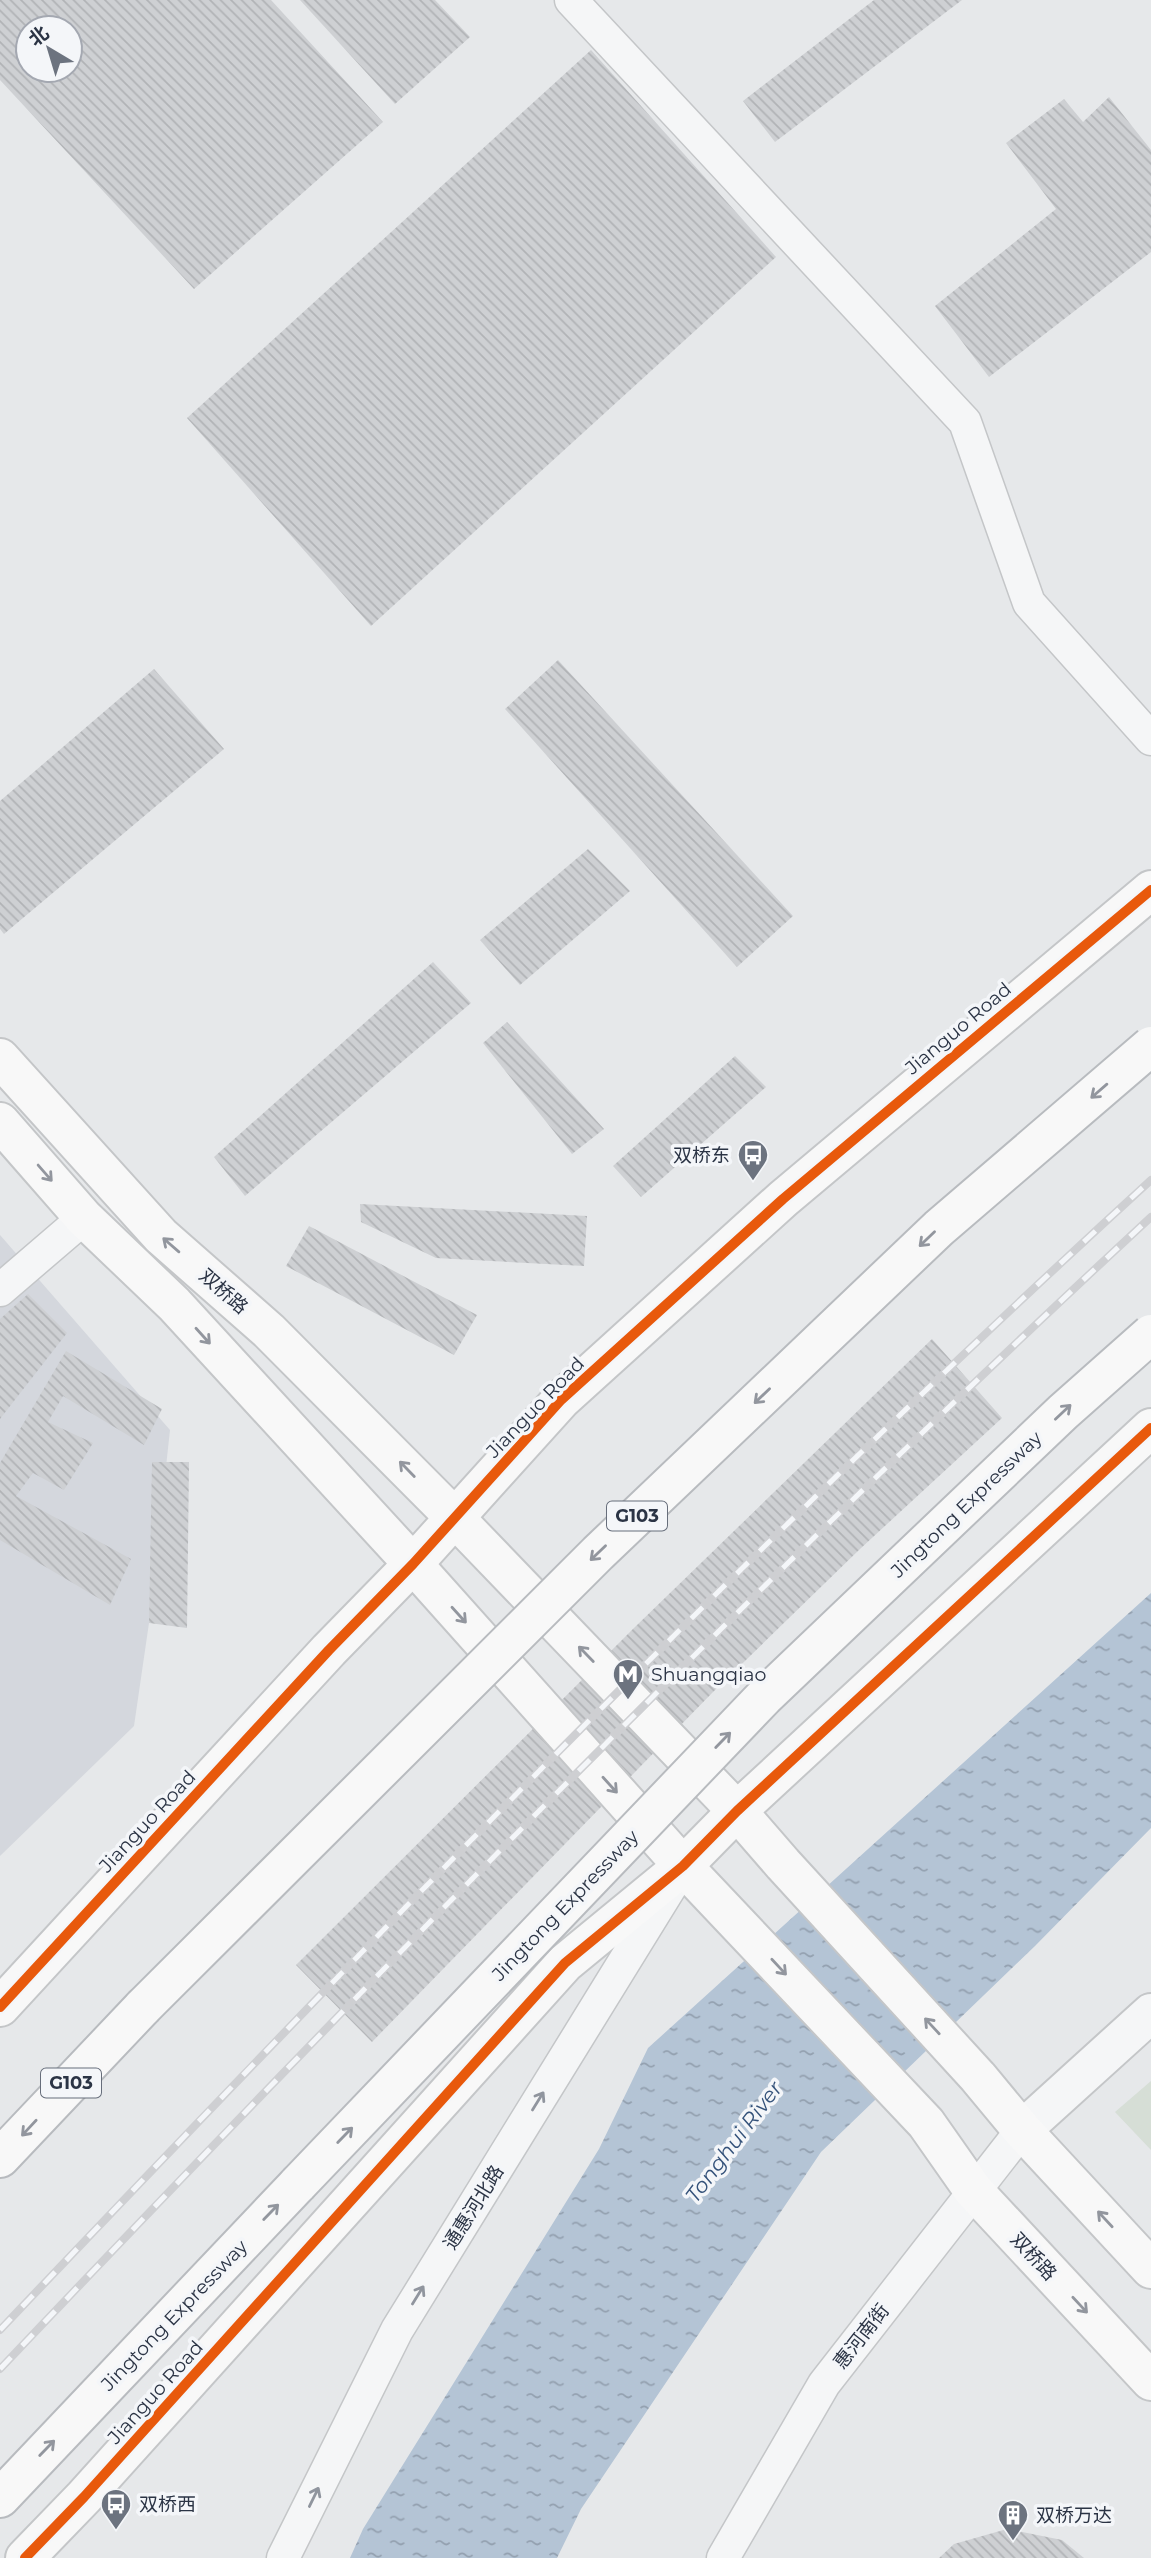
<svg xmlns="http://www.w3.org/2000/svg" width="1151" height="2558" viewBox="0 0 1151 2558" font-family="Montserrat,'Noto Sans SC',sans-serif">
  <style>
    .built { fill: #d4d7dd }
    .green { fill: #d6ded6 }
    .water { fill: url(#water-ripples) }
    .building { fill: url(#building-back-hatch); fill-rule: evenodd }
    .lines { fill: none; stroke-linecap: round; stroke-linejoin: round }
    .minor-casing { stroke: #c4c6c8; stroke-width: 35 }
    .tertiary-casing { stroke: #c4c6c8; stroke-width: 42 }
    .secondary-casing { stroke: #c4c6c8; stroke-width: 42 }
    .motorway-casing { stroke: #b8bbbf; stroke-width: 42 }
    .minor { stroke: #f5f6f7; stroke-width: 32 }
    .tertiary { stroke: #f5f6f7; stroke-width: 38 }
    .secondary { stroke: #f8f8f8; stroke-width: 38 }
    .motorway { stroke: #f8f8f8; stroke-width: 38 }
    .rail-casing { stroke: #cecfd2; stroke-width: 8 }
    .rail { stroke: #f4f6f9; stroke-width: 5; stroke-dasharray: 16; stroke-linecap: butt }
    .motorway-bridge-casing { stroke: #b8bbbf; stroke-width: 42; stroke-linecap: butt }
    .motorway-bridge { stroke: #f8f8f8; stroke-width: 38 }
    .cycleway-casing { stroke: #f4f6f9; stroke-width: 15 }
    .cycleway { stroke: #e8590c; stroke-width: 10 }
    .oneway { stroke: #92969e }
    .oneway2 { stroke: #90959e }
    .labels { text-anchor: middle; stroke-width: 7; stroke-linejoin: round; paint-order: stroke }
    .shield { fill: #f4f6f9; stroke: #676e7b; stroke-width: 2 }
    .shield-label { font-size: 18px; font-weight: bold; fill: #2b3445 }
    .street-label { font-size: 19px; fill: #2b3445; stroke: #f4f6f9 }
    .poi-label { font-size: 19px; fill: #2b3445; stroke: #f4f6f9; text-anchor: start }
    .water-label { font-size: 21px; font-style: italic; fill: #34527a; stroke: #f4f6f9 }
  </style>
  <defs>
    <pattern id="water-ripples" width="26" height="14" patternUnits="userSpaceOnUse" patternTransform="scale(1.75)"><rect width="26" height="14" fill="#b4c4d5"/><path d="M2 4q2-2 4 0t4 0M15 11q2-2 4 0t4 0" fill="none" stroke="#93a0af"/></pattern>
    <pattern id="building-back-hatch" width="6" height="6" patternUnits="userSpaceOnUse" patternTransform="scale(1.75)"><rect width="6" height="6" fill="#ced0d3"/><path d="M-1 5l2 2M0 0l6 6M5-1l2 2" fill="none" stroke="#b1b3b6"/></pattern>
  </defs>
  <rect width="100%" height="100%" fill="#e6e8ea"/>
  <polygon class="built" points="0,1235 170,1430 149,1623 134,1726 0,1856"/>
  <polygon class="green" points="1151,2081 1151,2150 1115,2112"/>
  <polygon class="water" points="1151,1593 1151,1828 1035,1946 821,2152 581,2509 557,2558 350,2558 363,2529 599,2149 648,2048"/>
  <g class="building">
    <path d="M0 0H271L383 122 194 289 0 80ZM28 28H70V70H28Z"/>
    <polygon points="300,0 435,0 470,37 395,104"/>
    <polygon points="874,0 962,0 775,142 743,101"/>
    <polygon points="591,50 776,257 371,626 187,418"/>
    <polygon points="1109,97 1151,150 1151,252 989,377 935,306 1056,209 1006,143 1064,99 1083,122"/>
    <polygon points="558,660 793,916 737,967 505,709"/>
    <polygon points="154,669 224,749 4,934 0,929 0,801"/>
    <polygon points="588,849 630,891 520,985 480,940"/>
    <polygon points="433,962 471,1003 245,1196 214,1157"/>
    <polygon points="507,1022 604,1129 572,1154 483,1043"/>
    <polygon points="735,1056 766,1087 641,1197 613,1166"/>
    <polygon points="360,1204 587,1216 584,1266 436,1258 361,1222"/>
    <polygon points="309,1226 477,1315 454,1355 286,1266"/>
    <polygon points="28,1294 67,1333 0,1419 0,1319"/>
    <polygon points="932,1339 1002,1418 860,1549 713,1692 372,2042 296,1965 635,1627"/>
    <polygon points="66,1351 162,1409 144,1445 63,1396 48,1422 93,1443 64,1490 33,1473 16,1496 131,1559 110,1605 0,1540 0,1463"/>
    <polygon points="152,1462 189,1462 187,1628 149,1623"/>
    <polygon points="1007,2529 1062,2540 1084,2558 939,2558 954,2544"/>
  </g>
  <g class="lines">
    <g class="minor-casing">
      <g id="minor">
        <polyline points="571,0 965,422 1029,603 1151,739"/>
        <polyline points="0,1290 84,1218"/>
        <polyline points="283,2558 397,2330 674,1881"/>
        <polyline points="723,2558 824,2384 1022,2130"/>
      </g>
    </g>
    <g class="tertiary-casing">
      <polyline id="tertiary" points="1022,2130 1151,2013"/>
    </g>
    <g class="secondary-casing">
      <g id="secondary">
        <polyline points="0,1058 161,1236 269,1331 455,1518 737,1811 783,1864 978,2077 1022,2130 1151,2269"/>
        <polyline points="0,1122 84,1218 174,1304 413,1564 683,1866 926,2123 973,2190 1151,2381"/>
        <polyline points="0,2007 329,1650 413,1564 561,1400 783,1199 1151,890"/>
        <polyline points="25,2558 84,2497 565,1963 683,1866 737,1811 1151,1428"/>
      </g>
    </g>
    <g class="motorway-casing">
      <g id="motorway">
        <polyline points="0,2158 143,2007"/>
        <polyline points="0,2498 298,2184"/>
      </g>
    </g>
    <use href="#minor" class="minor"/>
    <use href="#tertiary" class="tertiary"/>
    <use href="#secondary" class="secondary"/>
    <use href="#motorway" class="motorway"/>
    <g class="rail-casing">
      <g id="rail">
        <path d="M0 2330C373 1937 750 1546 1151 1180"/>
        <path d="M0 2369C374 1975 752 1586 1151 1217"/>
      </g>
    </g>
    <use href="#rail" class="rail"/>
    <g class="motorway-bridge-casing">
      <g id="motorway-bridge">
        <polyline points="143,2007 598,1553 939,1228 1151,1046"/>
        <polyline points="298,2184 764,1697 1063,1412 1151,1334"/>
      </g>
    </g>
    <use href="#motorway-bridge" class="motorway-bridge"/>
    <g class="cycleway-casing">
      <g id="cycleway">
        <polyline points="0,2007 329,1650 413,1564 561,1400 783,1199 1151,890"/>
        <polyline points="25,2558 84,2497 565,1963 683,1866 737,1811 1151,1428"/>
      </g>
    </g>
    <use href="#cycleway" class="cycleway"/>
  </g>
  <defs><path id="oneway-shaft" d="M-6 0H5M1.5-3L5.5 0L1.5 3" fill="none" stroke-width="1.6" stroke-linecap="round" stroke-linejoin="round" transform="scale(1.75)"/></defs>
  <g class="oneway">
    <use href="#oneway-shaft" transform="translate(1099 1091) rotate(139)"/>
    <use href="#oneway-shaft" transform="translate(45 1173) rotate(49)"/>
    <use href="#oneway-shaft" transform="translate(927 1239) rotate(136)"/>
    <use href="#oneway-shaft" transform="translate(171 1245) rotate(-139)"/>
    <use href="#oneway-shaft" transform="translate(203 1336) rotate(48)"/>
    <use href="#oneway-shaft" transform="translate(762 1396) rotate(136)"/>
    <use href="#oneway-shaft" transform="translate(1063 1412) rotate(-43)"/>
    <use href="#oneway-shaft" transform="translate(407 1469) rotate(-134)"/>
    <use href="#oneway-shaft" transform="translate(598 1553) rotate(136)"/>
    <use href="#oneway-shaft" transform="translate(459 1615) rotate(48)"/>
    <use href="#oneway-shaft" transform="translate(586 1654) rotate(-134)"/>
    <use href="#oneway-shaft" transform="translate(723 1740) rotate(-46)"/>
    <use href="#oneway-shaft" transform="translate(610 1785) rotate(48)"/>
    <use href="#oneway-shaft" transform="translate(779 1967) rotate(47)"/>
    <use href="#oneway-shaft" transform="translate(932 2026) rotate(-133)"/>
    <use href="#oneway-shaft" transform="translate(29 2128) rotate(133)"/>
    <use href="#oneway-shaft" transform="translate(345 2135) rotate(-46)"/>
    <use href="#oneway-shaft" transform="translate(271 2212) rotate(-46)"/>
    <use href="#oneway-shaft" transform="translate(1105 2219) rotate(-133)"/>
    <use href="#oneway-shaft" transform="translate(1080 2305) rotate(47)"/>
    <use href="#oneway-shaft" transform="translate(47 2448) rotate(-46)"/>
  </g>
  <g class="oneway2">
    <use href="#oneway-shaft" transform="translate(538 2101) rotate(-58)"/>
    <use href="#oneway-shaft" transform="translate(418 2295) rotate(-58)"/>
    <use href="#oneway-shaft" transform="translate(314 2497) rotate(-64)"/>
  </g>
  <defs>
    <g id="bus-pin" transform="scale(1.575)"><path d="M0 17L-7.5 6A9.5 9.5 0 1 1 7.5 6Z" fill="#6c737f" stroke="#f4f6f9"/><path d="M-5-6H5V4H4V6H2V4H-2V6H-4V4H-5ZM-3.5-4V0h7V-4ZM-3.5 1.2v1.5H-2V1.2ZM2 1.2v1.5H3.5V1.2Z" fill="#fff"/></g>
    <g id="metro-pin" transform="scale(1.575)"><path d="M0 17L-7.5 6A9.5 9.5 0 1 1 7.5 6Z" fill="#6c737f" stroke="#f4f6f9"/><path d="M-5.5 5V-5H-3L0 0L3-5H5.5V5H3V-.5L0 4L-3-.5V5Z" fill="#fff"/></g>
    <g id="building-pin" transform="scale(1.575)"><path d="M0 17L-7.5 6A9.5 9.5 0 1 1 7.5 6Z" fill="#6c737f" stroke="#f4f6f9"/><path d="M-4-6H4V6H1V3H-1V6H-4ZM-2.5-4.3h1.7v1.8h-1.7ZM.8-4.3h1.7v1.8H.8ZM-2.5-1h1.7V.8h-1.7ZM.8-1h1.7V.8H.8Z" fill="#fff"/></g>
  </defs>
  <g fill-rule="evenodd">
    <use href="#bus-pin" x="753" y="1155"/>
    <use href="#metro-pin" x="628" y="1674"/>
    <use href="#bus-pin" x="116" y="2504"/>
    <use href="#building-pin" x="1013" y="2515"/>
  </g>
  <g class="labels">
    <g class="shield">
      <rect x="607" y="1501.5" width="60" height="29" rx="5"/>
      <rect x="41" y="2068.5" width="60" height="29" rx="5"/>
    </g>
    <g class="shield-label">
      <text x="637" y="1522">G103</text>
      <text x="71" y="2089">G103</text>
    </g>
    <g class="street-label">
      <text transform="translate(958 1028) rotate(-40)" y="7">Jianguo Road</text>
      <text transform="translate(224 1291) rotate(41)" y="7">双桥路</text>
      <text transform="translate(535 1407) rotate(-46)" y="7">Jianguo Road</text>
      <text transform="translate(966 1504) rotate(-44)" y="7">Jingtong Expressway</text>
      <text transform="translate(147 1821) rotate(-47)" y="7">Jianguo Road</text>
      <text transform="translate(565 1905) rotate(-46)" y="7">Jingtong Expressway</text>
      <text transform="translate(473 2207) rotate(-58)" y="7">通惠河北路</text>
      <text transform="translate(1034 2256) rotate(47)" y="7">双桥路</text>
      <text transform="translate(174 2315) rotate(-46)" y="7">Jingtong Expressway</text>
      <text transform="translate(861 2336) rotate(-52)" y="7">惠河南街</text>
      <text transform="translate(155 2392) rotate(-48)" y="7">Jianguo Road</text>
    </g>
    <g class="poi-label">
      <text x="730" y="1162" text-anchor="end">双桥东</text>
      <text x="651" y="1681">Shuangqiao</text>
      <text x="139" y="2511">双桥西</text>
      <text x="1036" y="2522">双桥万达</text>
    </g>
    <g class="water-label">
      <text transform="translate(734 2142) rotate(-53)" y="7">Tonghui River</text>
    </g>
  </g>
  <g transform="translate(49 49) rotate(322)"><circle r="33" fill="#f4f6f9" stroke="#a4a8b1" stroke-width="2"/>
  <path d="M0-5L12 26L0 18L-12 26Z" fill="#6c737f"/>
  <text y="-10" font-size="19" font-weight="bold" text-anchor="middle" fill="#2b3445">北</text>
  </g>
</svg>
